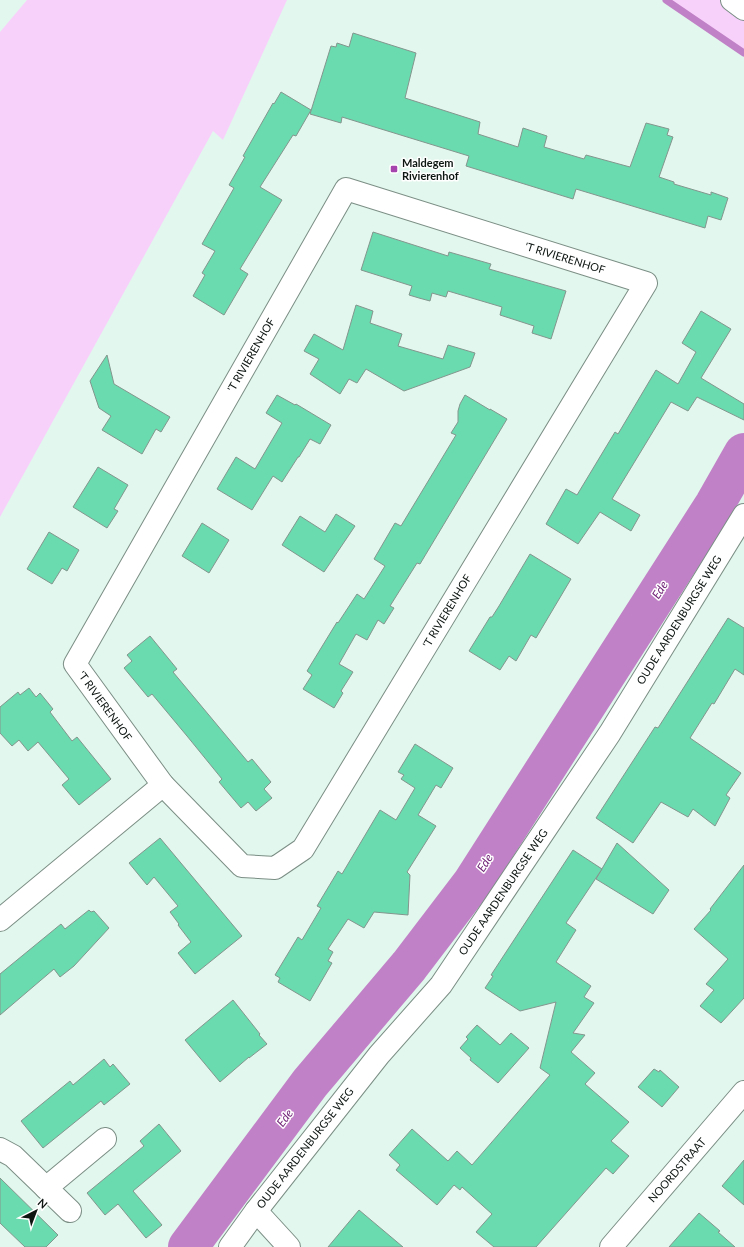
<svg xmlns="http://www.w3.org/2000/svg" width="744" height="1247" viewBox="0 0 744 1247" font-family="Lato,sans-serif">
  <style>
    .green { fill: #f8d1fb }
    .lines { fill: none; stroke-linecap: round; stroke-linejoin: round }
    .stream { stroke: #c181c6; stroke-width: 7 }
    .river { stroke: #c181c6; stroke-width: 40 }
    .building { fill: #6adaaf; stroke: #83968e }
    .minor-casing { stroke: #7b8e85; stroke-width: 24 }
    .minor { stroke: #fff; stroke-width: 22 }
    .poi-dot { fill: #a444ac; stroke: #fff; stroke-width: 1.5 }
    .labels { text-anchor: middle; stroke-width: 3; stroke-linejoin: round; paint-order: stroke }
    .poi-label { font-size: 11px; font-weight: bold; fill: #0e1612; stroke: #fff; text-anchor: start }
    .street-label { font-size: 11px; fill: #0e1612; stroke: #fff }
    .water-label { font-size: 12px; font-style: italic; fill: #712477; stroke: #fff }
  </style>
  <rect width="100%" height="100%" fill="#e2f7ed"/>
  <g class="green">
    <polygon points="27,0 287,0 223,140 213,131 0,517 0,32"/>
    <polygon points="666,0 744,0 744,53"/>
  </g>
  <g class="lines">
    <polyline class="stream" points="666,0 744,53"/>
    <polyline class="river" points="188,1247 310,1083 409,966 473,882 715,504 744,453"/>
  </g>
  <g class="building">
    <polygon points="353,33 416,53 405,98 480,122 478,134 518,147 523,128 547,136 544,147 584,159 586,155 630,167 646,123 669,129 667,135 673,137 659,177 674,182 674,184 711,195 711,192 728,198 721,220 708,216 705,228 576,189 573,199 466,166 469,156 342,117 341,123 310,114 331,46 336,47 337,43 349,47"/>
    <polygon points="281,92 311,110 296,136 293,135 260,187 282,200 240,269 248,274 224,315 193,296 205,275 202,273 215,251 202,244 234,188 229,185 245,157 243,156 273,103 274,104"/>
    <polygon points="373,232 448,256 449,252 491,264 489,269 566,291 551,339 532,333 534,326 500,315 502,307 448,291 446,297 432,293 430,301 419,298 409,295 412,286 361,270"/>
    <polygon points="356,305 373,311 370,323 402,334 398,346 443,359 448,345 475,353 470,367 404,391 366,369 357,383 349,379 340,394 310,374 319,359 304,351 314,334 343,350"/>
    <polygon points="701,311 731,329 701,378 744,404 744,420 697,397 688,411 671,402 612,499 640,515 631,531 600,512 578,544 546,524 566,489 577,495 615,432 618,434 656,370 678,384 696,352 682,343"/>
    <polygon points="107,355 114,384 170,417 161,432 156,429 142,454 102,430 111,416 99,408 90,381"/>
    <polygon points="277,395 295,405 296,404 331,425 320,444 310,439 299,457 298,457 282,482 273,476 252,510 217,489 236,457 255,469 282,423 266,413"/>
    <polygon points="465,395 490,410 490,409 507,419 420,564 417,563 390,606 394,608 384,624 378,620 367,640 356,634 339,664 353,672 341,691 343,693 334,708 303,689 312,675 307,671 337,622 338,623 357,594 364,599 385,566 374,559 395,523 401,526 456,435 451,433 458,422 458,411 460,404"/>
    <polygon points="98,467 128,485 114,509 118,511 107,528 73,507"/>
    <polygon points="336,514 355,526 324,572 282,545 300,516 325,532"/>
    <polygon points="202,523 229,540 209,573 182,556"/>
    <polygon points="49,532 79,550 67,571 62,568 52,584 27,569"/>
    <polygon points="530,554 571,579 536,638 531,635 516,661 509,656 500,670 469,651 490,617 492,617 499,606"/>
    <polygon points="728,618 744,628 744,675 735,669 714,704 712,703 690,738 741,773 726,795 730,798 715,826 693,809 688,817 661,802 633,843 596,818 655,727 658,728"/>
    <polygon points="150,636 177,669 173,672 248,762 252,759 271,782 264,789 272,798 256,811 248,802 241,808 219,782 222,779 187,736 152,694 148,697 124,668 132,661 127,655"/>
    <polygon points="29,688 36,697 40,693 53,709 50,712 72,741 77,737 111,779 79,805 62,785 69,779 38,742 28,751 19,740 12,746 0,733 0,707 18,692 20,695"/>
    <polygon points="415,744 453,768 441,788 436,785 418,815 436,826 407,872 410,875 408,915 374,912 364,928 348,919 328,949 333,952 328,961 332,963 310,1001 278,982 280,978 275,975 298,937 302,940 321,908 317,906 338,871 342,874 380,810 396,820 415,788 401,779 404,775 398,772"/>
    <polygon points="160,838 242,936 195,974 178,953 191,942 178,925 179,924 170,912 178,906 154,877 147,885 129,863"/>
    <polygon points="617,843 669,890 653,914 596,879"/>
    <polygon points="573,850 602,869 566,923 576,930 556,962 591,986 584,997 594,1003 573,1033 585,1035 571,1052 595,1073 585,1084 629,1122 611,1141 629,1156 613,1174 606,1168 536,1247 494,1247 476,1232 492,1214 462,1187 460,1190 454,1185 437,1205 396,1170 400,1165 389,1155 412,1129 448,1161 457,1151 472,1165 550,1075 540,1068 556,1002 520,1011 485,988 493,976 491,975"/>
    <polygon points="744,865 744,998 721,1023 700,1006 714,990 706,984 728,959 694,929 711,910 710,909"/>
    <polygon points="89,910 91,912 94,911 109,928 74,966 60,977 54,969 0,1015 0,974 61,924 65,929"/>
    <polygon points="233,1000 260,1034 259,1035 267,1044 249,1058 249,1057 220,1082 185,1040"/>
    <polygon points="477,1025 500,1045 511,1033 529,1048 498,1083 470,1060 471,1058 460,1048 468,1039 466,1037"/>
    <polygon points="104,1059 110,1067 113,1064 130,1084 104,1105 101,1101 43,1148 21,1121 70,1081 73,1085"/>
    <polygon points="654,1069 659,1072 660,1070 679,1087 662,1107 638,1087"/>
    <polygon points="159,1124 181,1151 133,1191 162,1225 146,1238 118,1204 105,1215 87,1193 144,1146 140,1141"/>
    <polygon points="744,1160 744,1205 722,1186"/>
    <polygon points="0,1178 58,1235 46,1247 25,1247 0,1223"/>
    <polygon points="359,1210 403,1247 328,1247"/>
    <polygon points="699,1213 720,1231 718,1232 735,1247 669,1247"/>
  </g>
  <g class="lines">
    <g class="minor-casing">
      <g id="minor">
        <polyline points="732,0 744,9"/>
        <polygon points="346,189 646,283 303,849 275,868 242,866 163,785 75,664"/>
        <polyline points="0,920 163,785"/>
        <polyline points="0,1149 13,1156 70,1211"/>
        <polyline points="46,1188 105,1139"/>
        <polyline points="256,1211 289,1247"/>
        <polyline points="230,1247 256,1211 379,1055 441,985 610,733 744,515"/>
        <polyline points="611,1247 744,1092"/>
      </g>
    </g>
    <use href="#minor" class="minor"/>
  </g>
  <rect class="poi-dot" x="390" y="165" width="8" height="8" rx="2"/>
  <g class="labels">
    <g class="poi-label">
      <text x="402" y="167">Maldegem<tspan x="402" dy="13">Rivierenhof</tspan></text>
    </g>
    <g class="street-label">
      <text transform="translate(565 258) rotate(17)" y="4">'T RIVIERENHOF</text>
      <text transform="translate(251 355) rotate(-60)" y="4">'T RIVIERENHOF</text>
      <text transform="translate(447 611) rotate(-59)" y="4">'T RIVIERENHOF</text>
      <text transform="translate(679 620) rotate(-58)" y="4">OUDE AARDENBURGSE WEG</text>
      <text transform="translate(105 706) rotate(54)" y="4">'T RIVIERENHOF</text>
      <text transform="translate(503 892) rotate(-56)" y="4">OUDE AARDENBURGSE WEG</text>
      <text transform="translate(305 1148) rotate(-52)" y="4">OUDE AARDENBURGSE WEG</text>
      <text transform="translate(677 1170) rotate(-49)" y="4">NOORDSTRAAT</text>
    </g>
    <g class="water-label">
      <text transform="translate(660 590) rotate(-57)" y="4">Ede</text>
      <text transform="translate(485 863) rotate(-57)" y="4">Ede</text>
      <text transform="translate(285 1118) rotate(-53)" y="4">Ede</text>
    </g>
  </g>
  <g transform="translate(36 1211) rotate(42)" stroke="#ffffff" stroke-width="3" paint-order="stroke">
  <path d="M0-3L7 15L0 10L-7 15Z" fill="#0e1612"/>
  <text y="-6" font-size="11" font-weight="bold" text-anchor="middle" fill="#0e1612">N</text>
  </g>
</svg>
